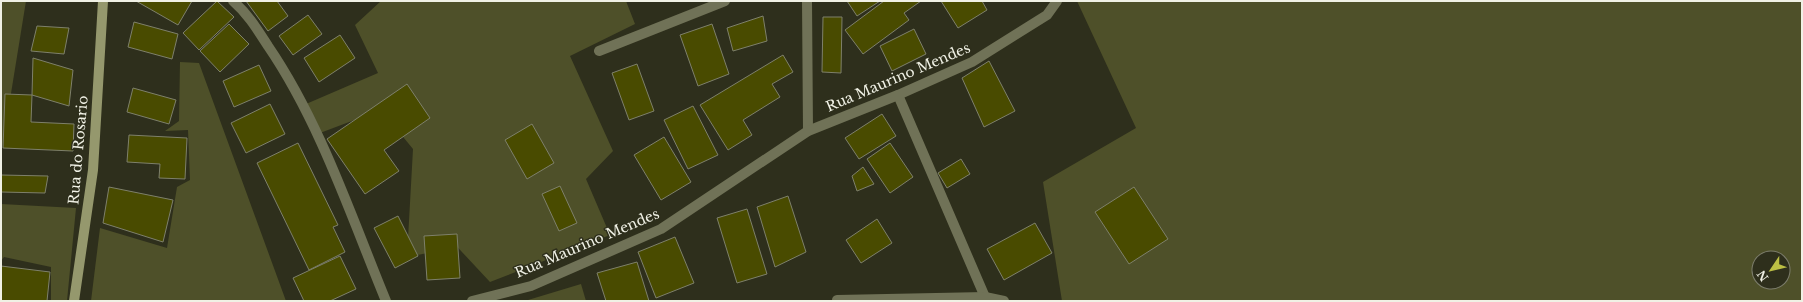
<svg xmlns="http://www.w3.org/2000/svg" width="1803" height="302" viewBox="0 0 1803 302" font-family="'Libre Baskerville',serif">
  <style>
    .green { fill: #4e5029; fill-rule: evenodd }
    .building { fill: #494b00; stroke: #7e806b }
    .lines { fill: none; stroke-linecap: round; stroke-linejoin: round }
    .street { stroke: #707257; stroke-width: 10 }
    .secondary { stroke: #95986d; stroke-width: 10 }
    .labels { text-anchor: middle; stroke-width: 3; stroke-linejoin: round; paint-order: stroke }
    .street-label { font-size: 14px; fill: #f0f1e5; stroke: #2e2f1c }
  </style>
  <rect width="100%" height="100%" fill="#2e2f1c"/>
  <g class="green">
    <polygon points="1,1 26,1 1,155"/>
    <polygon points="381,1 626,1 635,24 570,56 613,151 586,179 610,235 490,282 448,237 433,252 407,257 413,149 381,110 320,133 306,104 378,73 355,25"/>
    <path d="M1077 1H1802V301H1062L1043 182 1136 128ZM1759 258H1783V282H1759Z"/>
    <polygon points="180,62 199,63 286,301 91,301 100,228 167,248 177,187 190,180 188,130 165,131 179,121"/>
    <polygon points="1,204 76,208 67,301 51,301 51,267 4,257 1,261"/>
    <polygon points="581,284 586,301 528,301 528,300"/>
  </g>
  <g class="building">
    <polygon points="136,1 192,1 178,25"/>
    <polygon points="217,1 234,17 199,50 183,33"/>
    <polygon points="246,1 277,1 288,16 268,31"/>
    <polygon points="847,1 880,1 857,16"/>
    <polygon points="884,1 921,1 904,13 909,20 863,54 845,30"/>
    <polygon points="941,1 982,1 987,10 958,28"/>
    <polygon points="308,15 322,34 293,55 279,36"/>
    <polygon points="763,16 767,41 733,51 727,28"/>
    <polygon points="823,17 842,17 841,73 822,72"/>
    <polygon points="134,22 178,34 172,59 128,47"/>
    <polygon points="229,24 249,44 220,72 200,51"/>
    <polygon points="712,24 729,74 698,86 680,35"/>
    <polygon points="37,26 69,28 64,54 31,51"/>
    <polygon points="914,29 926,54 892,71 880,46"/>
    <polygon points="340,35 355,58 319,82 304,58"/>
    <polygon points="783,55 793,72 772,84 780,97 743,120 752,135 728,150 700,105"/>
    <polygon points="33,58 73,70 69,106 32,95"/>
    <polygon points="989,61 1015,111 984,127 962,78"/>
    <polygon points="637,64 654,111 629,120 612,73"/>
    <polygon points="259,65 271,91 234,107 223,81"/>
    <polygon points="407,84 430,118 384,150 399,171 365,194 327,139"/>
    <polygon points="133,88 176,100 169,124 127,112"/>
    <polygon points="5,94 32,95 31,122 74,124 73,151 3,148"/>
    <polygon points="270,104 285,134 246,153 231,123"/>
    <polygon points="693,106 718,155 688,169 664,120"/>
    <polygon points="882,114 896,136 859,159 845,138"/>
    <polygon points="532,124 554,163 527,179 505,140"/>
    <polygon points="129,135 187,138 185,179 159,178 160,164 127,162"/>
    <polygon points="664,137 691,182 661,200 634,155"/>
    <polygon points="298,143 338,225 333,227 345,252 309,270 257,163"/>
    <polygon points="890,143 913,177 890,193 867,159"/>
    <polygon points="961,159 970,174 947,188 938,173"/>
    <polygon points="863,167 874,184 857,191 852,176"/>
    <polygon points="1,175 48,176 45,193 1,192"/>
    <polygon points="560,186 577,223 559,231 542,194"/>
    <polygon points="109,187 173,200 163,242 103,223"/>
    <polygon points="1134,187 1168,239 1129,264 1095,212"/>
    <polygon points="788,196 806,252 775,267 757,207"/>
    <polygon points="747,209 767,274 737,283 717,218"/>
    <polygon points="398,216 418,256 395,268 374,228"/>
    <polygon points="877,219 892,243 861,263 846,240"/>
    <polygon points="1035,223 1052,253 1004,280 987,249"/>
    <polygon points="457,234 460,278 427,280 424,236"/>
    <polygon points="675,237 694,283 656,298 638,252"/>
    <polygon points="340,256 356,289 330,301 304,301 293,278"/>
    <polygon points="637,262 649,301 606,301 597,273"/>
    <polygon points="1,266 50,272 47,301 1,301"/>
  </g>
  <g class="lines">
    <g class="street">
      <path d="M233 1C248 14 257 29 268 46 320 122 351 216 386 301"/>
      <polyline points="807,1 808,131"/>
      <polyline points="599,51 725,1"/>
      <polyline points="898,95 985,297"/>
      <polyline points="837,300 985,297 1004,301"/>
      <polyline points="472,301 531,286 661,229 808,131 898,95 972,62 1047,15 1057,1"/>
    </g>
    <polyline class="secondary" points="74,301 93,170 103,1"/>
  </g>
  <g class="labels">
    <g class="street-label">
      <text transform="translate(898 77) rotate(-23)" y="5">Rua Maurino Mendes</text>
      <text transform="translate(78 150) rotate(-85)" y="5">Rua do Rosario</text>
      <text transform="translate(587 243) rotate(-23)" y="5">Rua Maurino Mendes</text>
    </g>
  </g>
  <rect width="1803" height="302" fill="none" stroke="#f0f1e5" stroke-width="4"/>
  <g transform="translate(1771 270) rotate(235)"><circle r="19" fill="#2e2f1c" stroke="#7c7d6c"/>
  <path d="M0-3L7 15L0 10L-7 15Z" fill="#bcbf44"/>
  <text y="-6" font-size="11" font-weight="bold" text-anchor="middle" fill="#f0f1e5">N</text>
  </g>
</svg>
